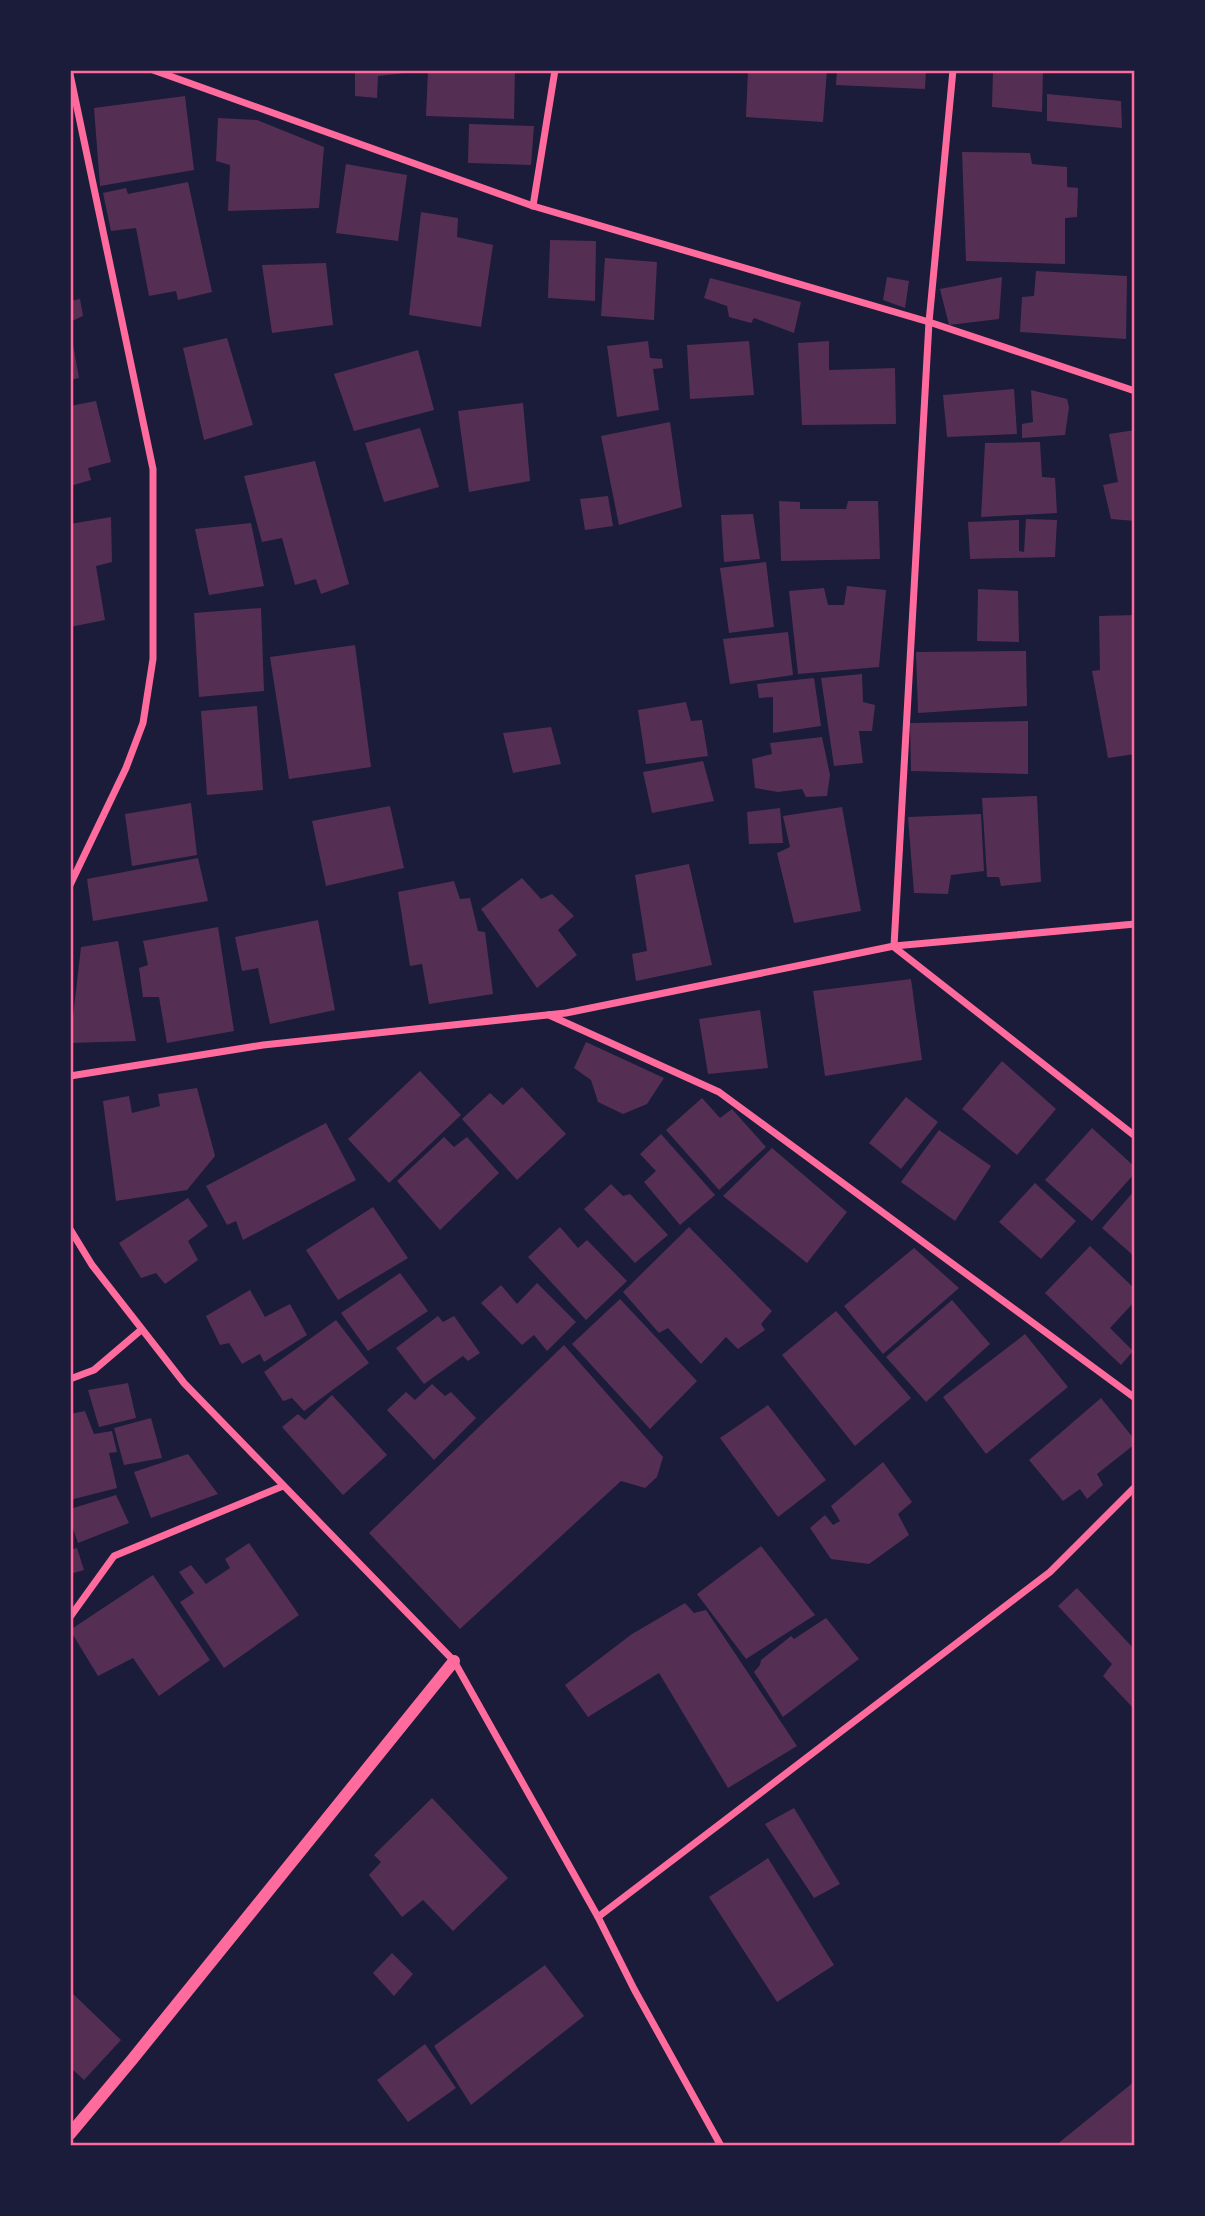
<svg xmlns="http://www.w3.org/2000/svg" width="1205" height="2216" viewBox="0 0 1205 2216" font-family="'Fira Sans Condensed',sans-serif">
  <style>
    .building { fill: #542f53 }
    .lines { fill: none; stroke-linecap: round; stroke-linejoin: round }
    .minor { stroke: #ff6b9d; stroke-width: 7 }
    .tertiary { stroke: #ff6b9d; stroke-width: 12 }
    .neatline { fill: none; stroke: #ff6b9d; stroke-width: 2.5 }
  </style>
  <rect width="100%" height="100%" fill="#1b1b3a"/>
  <g class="building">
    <polygon points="355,70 414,70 414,72 378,76 377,98 355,96"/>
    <polygon points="428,70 515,70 514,119 426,116"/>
    <polygon points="748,70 827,70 823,122 746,117"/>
    <polygon points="837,70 926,70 925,89 836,85"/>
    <polygon points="993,70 1043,70 1042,112 992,107"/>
    <polygon points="1047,94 1121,101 1122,128 1047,121"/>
    <polygon points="185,96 194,170 100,186 94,108"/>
    <polygon points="218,118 257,120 324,147 319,208 228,211 230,165 216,161"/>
    <polygon points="469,124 534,126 531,165 468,163"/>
    <polygon points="962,152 1030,153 1032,164 1067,167 1067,187 1078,188 1077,217 1065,218 1065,264 966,261"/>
    <polygon points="346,164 407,175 398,241 336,233"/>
    <polygon points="188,182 212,292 178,300 176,291 149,296 136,228 111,231 103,193 126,188 128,194"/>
    <polygon points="421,212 458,218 457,237 493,245 481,327 409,315"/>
    <polygon points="550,240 596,241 595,301 548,298"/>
    <polygon points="605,258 657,262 654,320 601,316"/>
    <polygon points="326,263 333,325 272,333 262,265"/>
    <polygon points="1036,271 1127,276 1126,339 1020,332 1022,297 1034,296"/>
    <polygon points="887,277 909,281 905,308 883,300"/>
    <polygon points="1002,277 999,319 949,325 940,289"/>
    <polygon points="710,278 801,302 794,333 754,318 751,323 729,317 727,306 704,298"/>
    <polygon points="80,299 83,316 70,322 70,301"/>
    <polygon points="71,333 79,378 70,380 70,334"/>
    <polygon points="227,338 253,425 204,440 183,348"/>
    <polygon points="648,341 650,358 662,359 663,368 653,369 659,410 617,417 607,346"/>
    <polygon points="749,341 754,395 690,399 687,345"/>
    <polygon points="829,341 829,370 895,368 896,424 802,425 798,343"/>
    <polygon points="418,350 434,410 354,431 334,374"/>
    <polygon points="1014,389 1017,434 947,437 943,395"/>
    <polygon points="1031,390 1067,399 1069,407 1065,435 1022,438 1022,424 1033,422"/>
    <polygon points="96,401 111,462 88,468 91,480 70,486 70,406"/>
    <polygon points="523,403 530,481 469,492 458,411"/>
    <polygon points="670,422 682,507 619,525 601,436"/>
    <polygon points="420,428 439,487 384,502 365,443"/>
    <polygon points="1135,430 1135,521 1111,519 1103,485 1118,482 1109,434"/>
    <polygon points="1040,442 1042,477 1055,478 1057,513 981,517 985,443"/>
    <polygon points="315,461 349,584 321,594 316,579 295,585 282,538 262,542 244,476"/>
    <polygon points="608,496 613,526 585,530 580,499"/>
    <polygon points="779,501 800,502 800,509 846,509 848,501 878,501 880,559 781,561"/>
    <polygon points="753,514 760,559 724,562 721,515"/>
    <polygon points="111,517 112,562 96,566 105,620 70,627 70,524"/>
    <polygon points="1026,519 1057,520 1055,557 970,559 968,522 1019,520 1019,551 1024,552"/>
    <polygon points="251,523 264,586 209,595 195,529"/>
    <polygon points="766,562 774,627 729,633 720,568"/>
    <polygon points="847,586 886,590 879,667 798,674 789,591 824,588 828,605 844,605"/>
    <polygon points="978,589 1018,591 1019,642 977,641"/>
    <polygon points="261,608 264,691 199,697 194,613"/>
    <polygon points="1135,615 1135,754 1108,758 1092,671 1100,670 1099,616"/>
    <polygon points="788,632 793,675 730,684 723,639"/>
    <polygon points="355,645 371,767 289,779 270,657"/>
    <polygon points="1026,651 1027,706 918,713 916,652"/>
    <polygon points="862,674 863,702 875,705 872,731 859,731 863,763 834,766 821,678"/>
    <polygon points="814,678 821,726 773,733 773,697 759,698 757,684"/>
    <polygon points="686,702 691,721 702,720 708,756 646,764 638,710"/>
    <polygon points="257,706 263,790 207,795 201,711"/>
    <polygon points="1028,721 1028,774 911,771 910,723"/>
    <polygon points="551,727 561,764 513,773 503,733"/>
    <polygon points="822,737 830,775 827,796 806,797 802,789 778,792 755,788 752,759 772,754 770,743"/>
    <polygon points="703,761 714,801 652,813 643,772"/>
    <polygon points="1037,796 1041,882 1001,886 999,877 987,877 982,798"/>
    <polygon points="191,803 197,855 132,866 125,814"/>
    <polygon points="390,806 404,868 326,886 312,821"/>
    <polygon points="842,807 861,911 794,923 777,853 790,847 783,816"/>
    <polygon points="780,808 783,843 749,844 747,812"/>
    <polygon points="981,814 984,871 951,875 948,894 914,893 908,817"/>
    <polygon points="198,858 208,901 93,921 87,879"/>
    <polygon points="689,864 712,965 636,981 632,954 647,951 635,875"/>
    <polygon points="522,878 541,899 552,894 574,916 558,930 577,955 537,988 481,909"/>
    <polygon points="454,881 460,899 470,898 478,931 485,932 493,994 429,1004 422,964 410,966 398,892"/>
    <polygon points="318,920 335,1010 270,1024 258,968 242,971 235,937"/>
    <polygon points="218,927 234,1031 167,1043 159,997 143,997 139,968 148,965 143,941"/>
    <polygon points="118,941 136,1041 70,1043 81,947"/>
    <polygon points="911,979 922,1060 825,1076 813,991"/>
    <polygon points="760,1010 768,1068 708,1074 699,1019"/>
    <polygon points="586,1042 664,1078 647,1104 623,1114 598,1102 591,1080 574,1068"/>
    <polygon points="1002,1061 1056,1109 1017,1155 962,1109"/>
    <polygon points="420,1071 461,1115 389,1183 348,1139"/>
    <polygon points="522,1087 566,1134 517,1180 462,1119 490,1093 503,1105"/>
    <polygon points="197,1088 215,1156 187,1190 116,1201 103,1101 129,1096 132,1113 160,1106 158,1094"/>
    <polygon points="906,1097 938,1122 901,1169 869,1143"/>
    <polygon points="702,1098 720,1118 732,1109 766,1147 719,1190 666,1130"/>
    <polygon points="326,1123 356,1180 243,1240 236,1221 227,1225 206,1186"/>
    <polygon points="1092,1128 1135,1167 1135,1173 1092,1221 1045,1180"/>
    <polygon points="939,1130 991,1166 955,1221 901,1182"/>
    <polygon points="661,1134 715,1195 680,1225 644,1182 656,1171 640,1154"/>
    <polygon points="444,1137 454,1147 467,1137 499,1173 440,1230 397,1181"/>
    <polygon points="772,1148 847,1212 807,1263 723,1196"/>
    <polygon points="1035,1183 1076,1221 1041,1259 999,1222"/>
    <polygon points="611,1184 623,1196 630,1194 668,1235 635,1263 584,1209"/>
    <polygon points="1135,1190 1135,1257 1102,1228"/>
    <polygon points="188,1198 208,1226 188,1241 198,1260 165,1284 156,1273 141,1278 119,1243"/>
    <polygon points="373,1207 408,1258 338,1300 306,1250"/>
    <polygon points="560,1227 578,1248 587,1240 627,1281 586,1320 528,1257"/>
    <polygon points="689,1227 772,1311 761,1324 765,1330 738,1349 726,1337 701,1364 668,1328 659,1333 623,1292"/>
    <polygon points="1090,1246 1135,1289 1135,1301 1110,1328 1133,1351 1121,1365 1045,1293"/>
    <polygon points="914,1248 959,1288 883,1354 844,1306"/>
    <polygon points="400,1273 428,1311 368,1351 341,1313"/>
    <polygon points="537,1283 576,1322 547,1351 534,1335 522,1345 481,1303 501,1285 517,1304"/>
    <polygon points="250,1290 265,1317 290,1304 307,1335 264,1362 260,1354 242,1364 229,1343 220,1345 206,1316"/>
    <polygon points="620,1299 697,1381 650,1429 572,1344"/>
    <polygon points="952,1300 990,1344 926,1402 886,1357"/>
    <polygon points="836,1311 911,1398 855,1446 782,1355"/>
    <polygon points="438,1316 443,1322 454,1316 480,1353 468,1361 463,1356 424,1384 396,1348"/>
    <polygon points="336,1320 369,1363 304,1411 292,1398 283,1401 264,1372"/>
    <polygon points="1025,1334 1068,1387 986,1454 943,1397"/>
    <polygon points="564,1345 663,1457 657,1477 645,1488 621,1481 460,1629 369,1533"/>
    <polygon points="128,1383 136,1418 99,1427 88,1390"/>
    <polygon points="432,1384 445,1396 451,1392 476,1418 434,1460 387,1410 406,1392 415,1400"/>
    <polygon points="332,1395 387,1455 343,1495 282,1427 298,1414 305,1420"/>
    <polygon points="1101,1398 1135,1440 1135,1444 1097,1474 1103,1485 1087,1499 1080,1489 1063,1501 1029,1460"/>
    <polygon points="768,1405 826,1480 778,1517 720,1438"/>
    <polygon points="85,1411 94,1434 112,1431 117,1452 109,1453 117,1488 70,1500 70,1414"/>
    <polygon points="151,1418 162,1458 124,1465 114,1428"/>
    <polygon points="188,1454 218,1494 151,1518 134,1472"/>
    <polygon points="883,1462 912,1502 898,1514 909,1535 869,1564 831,1559 810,1528 825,1515 833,1525 840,1521 831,1506"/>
    <polygon points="116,1495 129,1523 78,1543 70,1520 70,1509"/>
    <polygon points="249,1543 299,1615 224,1668 180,1602 194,1593 179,1572 191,1565 206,1584 230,1568 225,1559"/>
    <polygon points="761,1546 815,1615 746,1659 697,1594"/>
    <polygon points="77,1548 84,1570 70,1574 70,1550"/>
    <polygon points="153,1575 210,1660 159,1696 133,1658 98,1676 70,1630"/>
    <polygon points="1077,1588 1135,1650 1135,1710 1103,1676 1112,1664 1058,1606"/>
    <polygon points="685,1603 694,1613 706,1610 797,1746 728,1788 659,1673 588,1717 565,1685 632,1634"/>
    <polygon points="826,1618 859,1659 783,1717 754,1672 760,1665 761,1660 791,1636 794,1639"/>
    <polygon points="432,1798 508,1878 453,1931 423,1900 402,1917 369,1875 381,1862 374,1855"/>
    <polygon points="794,1808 840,1884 814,1898 765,1824"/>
    <polygon points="768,1858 834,1965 777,2002 709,1897"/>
    <polygon points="392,1953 413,1974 394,1996 373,1973"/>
    <polygon points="545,1965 584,2016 471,2105 434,2046"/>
    <polygon points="70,1991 121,2040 84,2080 70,2067"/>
    <polygon points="425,2044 456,2088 408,2122 377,2080"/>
    <polygon points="1135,2081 1135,2146 1055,2146"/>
  </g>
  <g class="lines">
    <g class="minor">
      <polyline points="153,70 533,206 929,322 1135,391"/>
      <polyline points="70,74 153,469 153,659 143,723 126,768 70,885"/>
      <polyline points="533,206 555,70"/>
      <polyline points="894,946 929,322 953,70"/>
      <polyline points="894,947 1135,1136"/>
      <polyline points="549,1015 719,1092 1135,1398"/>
      <polyline points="70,1076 263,1045 566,1013 894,946 1135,924"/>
      <polyline points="70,1229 92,1265 184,1383 454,1661 598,1917 634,1989 721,2146"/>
      <polyline points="70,1379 94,1370 141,1330"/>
      <polyline points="70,1617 114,1556 283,1486"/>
      <polyline points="598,1917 1050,1572 1135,1487"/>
    </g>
    <polyline class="tertiary" points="70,2134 131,2061 454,1661"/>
  </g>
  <rect width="1205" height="2216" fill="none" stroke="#1b1b3a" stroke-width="144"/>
  <rect x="72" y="72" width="1061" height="2072" class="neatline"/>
</svg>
